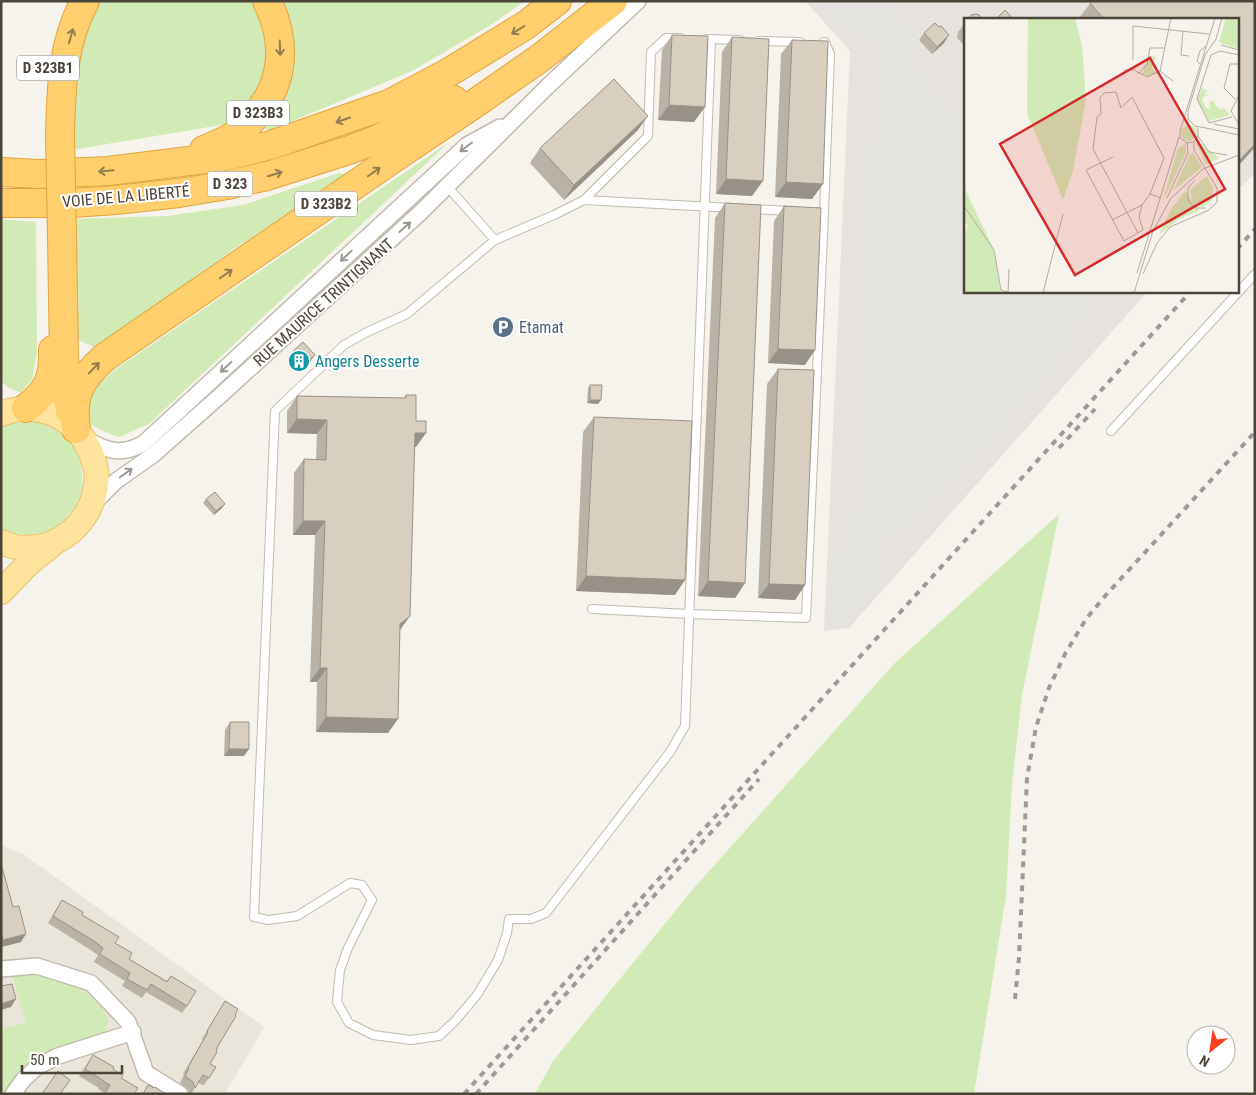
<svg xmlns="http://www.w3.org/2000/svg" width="1256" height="1095" viewBox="0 0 1256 1095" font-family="'Roboto Condensed',sans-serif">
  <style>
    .residential { fill: #eae5da }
    .industrial { fill: #e6e2dd }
    .green { fill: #d2eab5 }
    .parking { fill: #e5e3e0 }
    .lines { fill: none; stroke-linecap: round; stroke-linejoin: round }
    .lane-casing { stroke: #c2bbae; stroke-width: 10 }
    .street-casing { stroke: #c2bbae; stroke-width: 18 }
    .primary-casing { stroke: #e6c16a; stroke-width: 26 }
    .highway-casing { stroke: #e0a43c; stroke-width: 30 }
    .lane { stroke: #fff; stroke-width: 8 }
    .street { stroke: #fff; stroke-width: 15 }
    .primary { stroke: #ffe39c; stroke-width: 24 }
    .highway { stroke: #ffcf6e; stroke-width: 28 }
    .rail { stroke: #9a9a9a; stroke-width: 4; stroke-dasharray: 6 6; stroke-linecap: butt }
    .highway-bridge-casing { stroke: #e0a43c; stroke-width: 30; stroke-linecap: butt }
    .highway-bridge { stroke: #ffcf6e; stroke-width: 28 }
    .wall { fill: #bab2a6 }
    .shaded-wall { fill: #979187 }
    .building { fill: #d8cfc1; stroke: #979187 }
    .oneway { stroke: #937c4e }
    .oneway2 { stroke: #9c9892 }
    .labels { text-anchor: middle; stroke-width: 4; stroke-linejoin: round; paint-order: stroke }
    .shield { fill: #fff; stroke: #817c74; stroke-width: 1 }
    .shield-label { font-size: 15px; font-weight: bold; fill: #4b4439 }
    .street-label { font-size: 16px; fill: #4b4439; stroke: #fff }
    .service-label { font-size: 16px; fill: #4e5e75; stroke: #fff; text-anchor: start }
    .culture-label { font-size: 16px; fill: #0d838f; stroke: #fff; text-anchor: start }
    .inset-road { fill: none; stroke: #b2ada4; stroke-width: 1 }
    .view { fill: #d62828; fill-opacity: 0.15; stroke: #d62828; stroke-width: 2.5 }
    .inset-edge { fill: none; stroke: #4b4439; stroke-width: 2.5 }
  </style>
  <rect width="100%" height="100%" fill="#f6f3ec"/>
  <polygon class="residential" points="1,845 23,854 264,1027 225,1094 1,1094"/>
  <polygon class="industrial" points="805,1 1255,1 1255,173 1237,191 1237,19 965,19 965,291 1148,291 849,628 824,631 850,51"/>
  <g class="green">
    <path d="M99 1H251C254 7 259 12 261 18 274 49 265 84 245 109 241 115 233 119 227 124L77 149 66 145 76 50 90 11Z"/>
    <polygon points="278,1 525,1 492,24 412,71 271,130 262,129"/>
    <polygon points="448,143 149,424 119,437 105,432 88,423 86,407 93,388 120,366"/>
    <polygon points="339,173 345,174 311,198 232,250 112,338 94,347 76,339 68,219 167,216 243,205"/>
    <polygon points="1,219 36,222 37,353 32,380 21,393 9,388 1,381"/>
    <polygon points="39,422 57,430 72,443 81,461 83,488 76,507 63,522 46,532 27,535 7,532 1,528 1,428 11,423"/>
    <polygon points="1059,514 1022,695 1012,784 1006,896 974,1094 535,1094 553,1061 694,888 895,663"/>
    <path d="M12 974C43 974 77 980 98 1004 107 1014 111 1019 105 1032 86 1038 65 1043 47 1053 30 1062 16 1078 5 1094H1V1029L26 1023Z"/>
  </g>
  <polygon class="parking" points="817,1 889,1 922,37 906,55 965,120 965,291 1093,291 1089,313 1081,329 1068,342 1072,349 987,449 879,552 889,575 846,624 830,622 831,563 850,529 868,112 873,41 844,33"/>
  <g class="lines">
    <g class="lane-casing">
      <g id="lane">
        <polyline points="707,39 740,40"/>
        <polyline points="759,41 800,42"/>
        <polyline points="445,184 495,240 407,314 365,333 344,345 275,411 254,917 268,920 297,916 350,883 362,885 372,900 348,948 340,970 337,1002 349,1023 373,1035 411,1040 439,1036 455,1021 477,995 498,960 507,933 509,919 531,919 546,913 670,752 685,726 711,40"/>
        <polyline points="584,200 648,136 651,52 666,38 680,38"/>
        <polyline points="751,209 790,211"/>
        <polyline points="495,240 554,215 584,200 732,208"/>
        <polyline points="1111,431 1255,274"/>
        <polyline points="592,609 689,614 806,618 824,213 830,54 825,42 824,42"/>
      </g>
    </g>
    <g class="street-casing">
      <g id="street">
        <path d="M84 438C105 450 121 457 144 443L467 145 500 127"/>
        <polyline points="94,503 116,481 153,455 222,394 421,212 547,87 638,1"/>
        <polyline points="1,969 37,966 91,983 128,1022 146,1073 180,1094"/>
        <polyline points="13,1094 23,1080 37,1067 58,1056 133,1032"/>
      </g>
    </g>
    <g class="primary-casing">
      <g id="primary">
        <path d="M1 414C18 407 36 407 53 414 69 421 81 432 88 447 94 458 98 471 96 484 92 524 56 553 16 547 11 546 6 544 1 542"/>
        <polyline points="1,592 27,565 53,544"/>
      </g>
    </g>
    <g class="highway-casing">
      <g id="highway">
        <path d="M60 136C61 90 62 43 85 1"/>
        <path d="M204 150C213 146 223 142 232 137 240 132 249 124 255 116 285 83 287 41 267 1"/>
        <polyline points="1,172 38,174 108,171 205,159 227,156 271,145 389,104 446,74 526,25 557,1"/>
        <polyline points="1,203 72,203 116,200 179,193 227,185 267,176 349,150 378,139 454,100"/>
        <polyline points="62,236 64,357 67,391 70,411"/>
        <path d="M26 408C48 392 54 377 53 350"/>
        <path d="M76 429C71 395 80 379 105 357L394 158 477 102 540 58 613 1"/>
      </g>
    </g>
    <use href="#lane" class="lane"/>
    <use href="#street" class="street"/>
    <use href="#primary" class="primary"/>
    <use href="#highway" class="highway"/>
    <g class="rail">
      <polyline points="1237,249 1255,229"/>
      <polyline points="1059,448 1095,409"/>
      <polyline points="1015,999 1019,958 1027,778 1036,727 1049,688 1065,654 1086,619 1106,595 1255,432"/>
      <polyline points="464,1094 1191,291"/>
      <polyline points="476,1094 759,779"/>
    </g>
    <g class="highway-bridge-casing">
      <polyline id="highway-bridge" points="60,136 62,236"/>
    </g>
    <use href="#highway-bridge" class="highway-bridge"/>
  </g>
  <g class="wall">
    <polygon points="1092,1 1255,1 1255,147 1237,167 1237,19 1080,19 1079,18"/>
    <polygon points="965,23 965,46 957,38 958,32"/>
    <polygon points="924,33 944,43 932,54 919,40"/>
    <polygon points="672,35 694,122 658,120 662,50"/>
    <polygon points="732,37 752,196 716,194 722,52"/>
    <polygon points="792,40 823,184 812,199 775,197 781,54"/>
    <polygon points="638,130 564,200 530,163 540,148"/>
    <polygon points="725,203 745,583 735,598 698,596 715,218"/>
    <polygon points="784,206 805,365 768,363 774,221"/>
    <polygon points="293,351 309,363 300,371 288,359"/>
    <polygon points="778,369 805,585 795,600 758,598 767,384"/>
    <polygon points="590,385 598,404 587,403 588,388"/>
    <polygon points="406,395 416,421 416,447 415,447 400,630 388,733 316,732 317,682 310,682 315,535 293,535 294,473 304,459 316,459 317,434 287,433 287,411 297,396 404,398"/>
    <polygon points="594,417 675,595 576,591 583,432"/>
    <polygon points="206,499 222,508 214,515 203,503"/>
    <polygon points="230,722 244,756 224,756 225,730"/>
    <polygon points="1,868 21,942 1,947"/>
    <polygon points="62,900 115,943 129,959 167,981 171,976 187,1006 182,1013 146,992 142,998 122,986 125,981 94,962 98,955 89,949 48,923"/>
    <polygon points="225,1001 218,1046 210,1064 209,1078 204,1085 198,1083 191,1094 190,1094 188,1089 180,1083 184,1075 183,1074 203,1040 202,1039"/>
    <polygon points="93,1055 113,1069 134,1094 104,1094 104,1093 98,1089 99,1088 79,1076"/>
  </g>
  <g class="shaded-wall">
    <polygon points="949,35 944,43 932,54 937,47"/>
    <polygon points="669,105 705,107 694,122 658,120"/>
    <polygon points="648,116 638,130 564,200 574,185"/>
    <polygon points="1255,144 1255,147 1237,167 1237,163"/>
    <polygon points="726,179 763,181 752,196 716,194"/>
    <polygon points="786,182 823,184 812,199 775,197"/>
    <polygon points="778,349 815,350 805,365 768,363"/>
    <polygon points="315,355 309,363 300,371 305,364"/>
    <polygon points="590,400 601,400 598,404 587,403"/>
    <polygon points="297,419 327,420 317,434 287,433"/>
    <polygon points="415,433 426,433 416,447 405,447"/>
    <polygon points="225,504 222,508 214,515 216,511"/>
    <polygon points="303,521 325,521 315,535 293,535"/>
    <polygon points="586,576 685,580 675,595 576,591"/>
    <polygon points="708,581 745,583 735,598 698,596"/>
    <polygon points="769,584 805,585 795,600 758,598"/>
    <polygon points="410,616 400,630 400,624"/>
    <polygon points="320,668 327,668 317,682 310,682"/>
    <polygon points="326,717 398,719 388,733 316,732"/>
    <polygon points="229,749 249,749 244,756 224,756"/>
    <polygon points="26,934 21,942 1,947 1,944 3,940"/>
    <polygon points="16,999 11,1007 1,1010 1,1004"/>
  </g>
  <g class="building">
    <polygon points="1092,1 1255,1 1255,144 1237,163 1237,19 1104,19 1090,3"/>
    <polygon points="1005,10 1013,19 996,19"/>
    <polygon points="976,14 979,15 982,19 968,19 971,15"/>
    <polygon points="935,23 939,27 941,26 949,35 937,47 924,33"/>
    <polygon points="672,35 708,36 705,107 669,105"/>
    <polygon points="732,37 769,39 763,181 726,179"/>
    <polygon points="792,40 828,41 823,184 786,182"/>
    <polygon points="614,79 648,116 574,185 540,148"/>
    <polygon points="725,203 761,205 745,583 708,581"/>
    <polygon points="784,206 821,208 815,350 778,349"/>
    <polygon points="303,342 315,355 305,364 293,351"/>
    <polygon points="778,369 814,370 805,585 769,584"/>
    <polygon points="590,385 602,385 601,400 590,400"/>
    <polygon points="406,395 416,395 416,421 426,421 426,433 415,433 410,616 400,624 398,719 326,717 327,668 320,668 325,521 303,521 304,459 326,460 327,420 297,419 297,396 406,398"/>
    <polygon points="594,417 692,421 685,580 586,576"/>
    <polygon points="215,492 225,504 216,511 206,499"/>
    <polygon points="230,722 249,722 249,749 229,749"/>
    <polygon points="2,867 13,907 19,906 26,934 3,940 1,933 1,868"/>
    <polygon points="62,900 83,912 82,915 119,937 115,943 132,953 129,959 167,982 171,976 196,991 187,1006 151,984 147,990 127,979 130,973 100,954 103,948 94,941 53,916"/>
    <polygon points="12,984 16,999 1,1004 1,986"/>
    <polygon points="225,1001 238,1009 235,1015 236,1016 218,1046 216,1051 217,1052 210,1064 216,1067 209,1078 203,1075 195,1088 193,1082 185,1076 189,1068 188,1067 208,1032 207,1031"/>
    <polygon points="93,1055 114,1067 113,1069 123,1076 121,1078 138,1088 134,1094 107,1094 105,1093 110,1085 104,1082 104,1081 85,1069"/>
    <polygon points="58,1071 70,1080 60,1094 42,1094"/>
    <polygon points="148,1085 154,1088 155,1087 166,1094 143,1094"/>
  </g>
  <defs><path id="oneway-shaft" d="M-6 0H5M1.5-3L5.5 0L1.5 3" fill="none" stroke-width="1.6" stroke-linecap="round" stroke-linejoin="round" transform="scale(1.25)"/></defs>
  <g class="oneway">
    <use href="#oneway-shaft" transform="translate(518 30) rotate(148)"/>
    <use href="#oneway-shaft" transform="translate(71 36) rotate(-74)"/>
    <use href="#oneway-shaft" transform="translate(280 48) rotate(88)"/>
    <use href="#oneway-shaft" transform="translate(343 120) rotate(161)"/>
    <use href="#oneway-shaft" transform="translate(106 171) rotate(175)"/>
    <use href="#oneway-shaft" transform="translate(374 172) rotate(-35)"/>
    <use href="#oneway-shaft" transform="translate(275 174) rotate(-17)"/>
    <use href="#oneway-shaft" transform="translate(226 274) rotate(-35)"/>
    <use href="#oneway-shaft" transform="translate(94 368) rotate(-46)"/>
  </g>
  <g class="oneway2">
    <use href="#oneway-shaft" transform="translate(466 147) rotate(143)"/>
    <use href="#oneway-shaft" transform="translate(405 227) rotate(-42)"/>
    <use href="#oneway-shaft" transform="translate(346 256) rotate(137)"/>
    <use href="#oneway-shaft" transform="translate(226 367) rotate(137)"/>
    <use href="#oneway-shaft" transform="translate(126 473) rotate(-35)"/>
  </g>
  <defs>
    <g id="parking-disc" transform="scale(1.125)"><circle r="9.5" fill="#5c6f8a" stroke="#fff"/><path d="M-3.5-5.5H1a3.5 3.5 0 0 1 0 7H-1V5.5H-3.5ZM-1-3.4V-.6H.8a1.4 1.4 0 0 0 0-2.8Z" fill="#fff"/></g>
    <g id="building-disc" transform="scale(1.125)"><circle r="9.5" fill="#0f9aa8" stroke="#fff"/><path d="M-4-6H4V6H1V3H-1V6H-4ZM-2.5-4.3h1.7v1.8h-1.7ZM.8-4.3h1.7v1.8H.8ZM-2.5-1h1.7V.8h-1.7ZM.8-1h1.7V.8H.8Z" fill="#fff"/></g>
  </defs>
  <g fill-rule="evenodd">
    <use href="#parking-disc" x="503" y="327"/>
    <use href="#building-disc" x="299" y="361"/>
  </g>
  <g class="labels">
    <g class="shield">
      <rect x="17" y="55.5" width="62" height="25" rx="4"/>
      <rect x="227" y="100.5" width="62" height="25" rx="4"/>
      <rect x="207.5" y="171.5" width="45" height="25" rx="4"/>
      <rect x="295" y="191.5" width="62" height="25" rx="4"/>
    </g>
    <g class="shield-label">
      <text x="48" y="73">D 323B1</text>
      <text x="258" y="118">D 323B3</text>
      <text x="230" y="189">D 323</text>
      <text x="326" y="209">D 323B2</text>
    </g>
    <g class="street-label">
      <text transform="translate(126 196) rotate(-5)" y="6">VOIE DE LA LIBERTÉ</text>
      <text transform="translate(323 302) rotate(-42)" y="6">RUE MAURICE TRINTIGNANT</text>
    </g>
    <g class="service-label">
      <text x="519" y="333">Etamat</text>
    </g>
    <g class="culture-label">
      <text x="315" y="367">Angers Desserte</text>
    </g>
  </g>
  <g transform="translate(964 18)">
    <rect width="275" height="275" fill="#f6f3ec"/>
    <path d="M64 0H111L118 28 122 82 109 153 99 182 63 95ZM262 0H275V31L255 24ZM185 38 192 39 188 50 193 55 183 58 178 55ZM238 70 244 73 240 75 247 78 241 77 238 82 242 90 246 91 245 85 250 82 251 87 257 92 260 90 266 97 245 103 233 81ZM217 115a8 8 0 1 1 16 0a8 8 0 1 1-16 0ZM232 125H236L255 140 242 147ZM222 126V135L198 185 214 130ZM229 135 238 149 209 173 226 136ZM243 158 249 170V181L239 189 229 186 226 172ZM0 159 2 173 30 232 37 275H0V215L4 208 0 203ZM221 173 235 193 215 201 195 217 207 191Z" fill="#d2eab5"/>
    <path class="inset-road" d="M251 0 216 113V120L223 125 230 124 234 118V111L224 101V93L241 37 252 21 258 0M219 13 217 37 225 38M257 27 275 32M169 42V8L245 16M236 46 233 43 236 33 242 28M159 52H170L183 59 196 53 207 0M196 53 209 63M174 56 183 46 186 30H201M275 77 267 93 275 107M271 81 260 70 266 46H275M268 99 245 105 233 81 247 37 256 33 275 37M250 106 275 111M232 108 275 117M234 118 245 134 263 137M149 139 122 152 160 223 179 212 175 199 178 187M231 162 224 170V182L231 190H242M203 180 224 135 223 125M0 188 30 232 37 272 46 275M148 202 178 187 186 176M174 215 129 131 133 99 137 96 136 80 140 75 152 74 157 90 168 79 200 140 186 176 197 180M173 255 215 119M179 256 193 225 206 209 245 192 253 184V170L230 132V124M44 275 45 251M79 275 99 196M170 275 189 213 207 180 239 151 275 137"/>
    <path class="view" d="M186 40 261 171 111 257 36 126Z"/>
    <rect width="275" height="275" class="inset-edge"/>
  </g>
  <rect width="1256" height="1095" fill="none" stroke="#4b4439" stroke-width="5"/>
  <g transform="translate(1211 1050) rotate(210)"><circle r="24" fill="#ffffff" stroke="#b7b4b0"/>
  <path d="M0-4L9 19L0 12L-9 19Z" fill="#fc3f1d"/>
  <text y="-8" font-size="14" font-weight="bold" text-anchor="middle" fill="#4b4439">N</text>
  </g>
  <path d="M22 1065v8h100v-8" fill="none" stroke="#4b4439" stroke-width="2.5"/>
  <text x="30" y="1065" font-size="15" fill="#4b4439" stroke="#ffffff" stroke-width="4" paint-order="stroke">50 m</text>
</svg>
